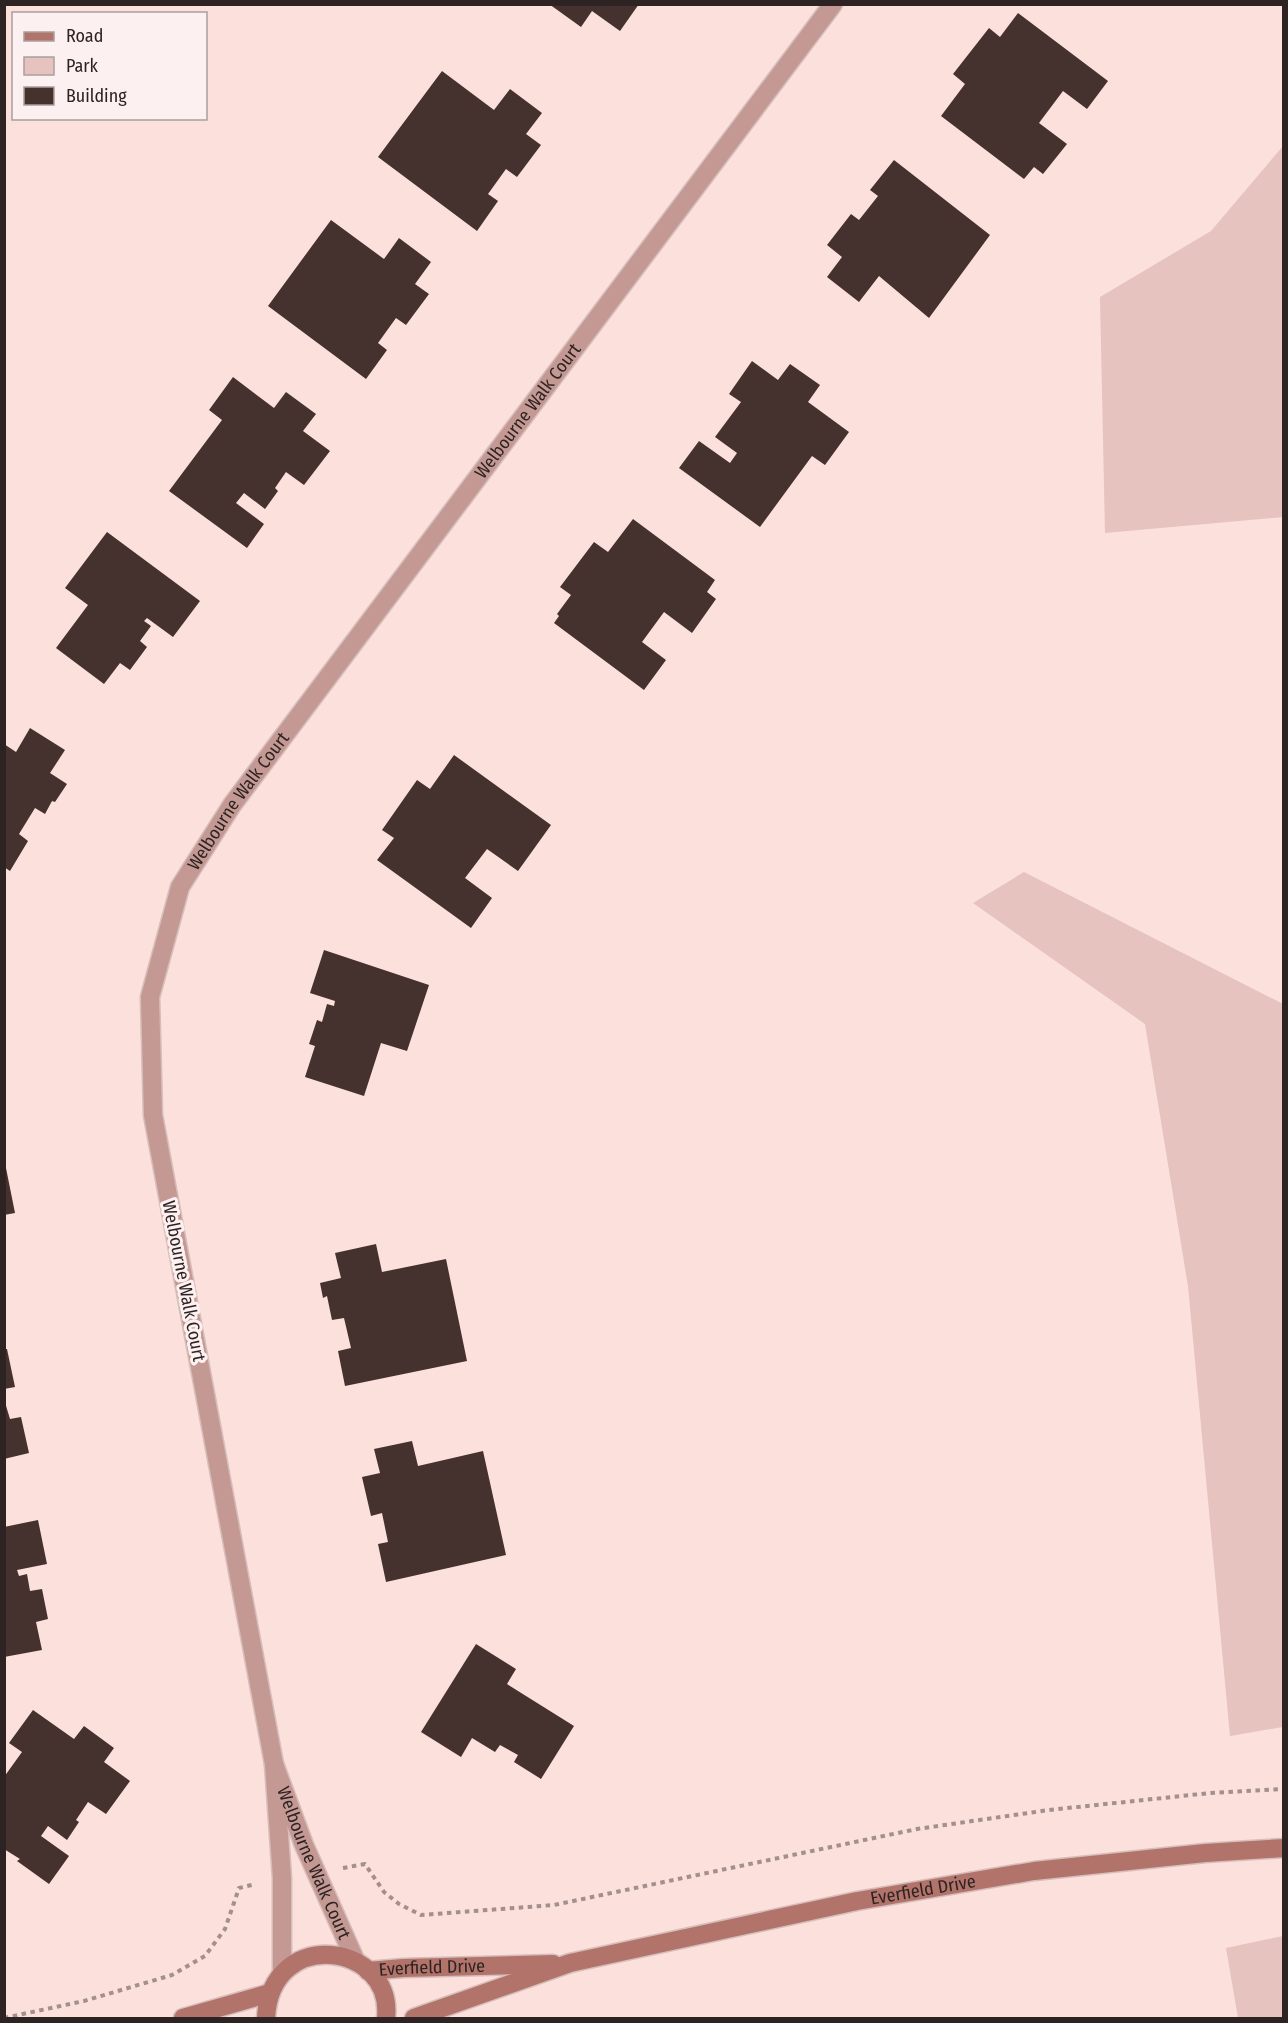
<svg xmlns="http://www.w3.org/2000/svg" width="1288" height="2023" viewBox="0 0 1288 2023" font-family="'Fira Sans Condensed',sans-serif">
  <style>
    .green { fill: #e6c3be }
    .building { fill: #45312e }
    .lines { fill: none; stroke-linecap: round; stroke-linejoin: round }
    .street-casing { stroke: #d6bebb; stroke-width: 21 }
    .secondary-casing { stroke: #d6bebb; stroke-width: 21 }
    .path { stroke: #a38f8d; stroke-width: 4; stroke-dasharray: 4.5 4.5; stroke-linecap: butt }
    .street { stroke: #c59993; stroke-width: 18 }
    .secondary { stroke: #b2736b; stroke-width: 18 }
    .labels { text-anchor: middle; stroke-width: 6; stroke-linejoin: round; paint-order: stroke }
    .street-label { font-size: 18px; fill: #2d2322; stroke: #fcf1f0 }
  </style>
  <rect width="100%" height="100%" fill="#fbe0dc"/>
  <g class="green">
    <polygon points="1283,146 1283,517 1105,533 1100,297 1211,231"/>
    <polygon points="1024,872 1283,1004 1283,1727 1230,1736 1188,1286 1145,1024 973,903"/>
    <polygon points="1283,1936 1283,2018 1238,2018 1226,1948"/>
  </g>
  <g class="building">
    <polygon points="549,4 639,4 620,31 592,11 581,27"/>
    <polygon points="1018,13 1108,81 1087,109 1063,91 1039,123 1067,144 1043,174 1034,167 1024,179 941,116 965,84 953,74 989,28 1000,37"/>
    <polygon points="442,71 494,110 510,89 542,113 526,134 541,145 517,177 506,169 488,194 498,201 477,231 378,157"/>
    <polygon points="894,160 990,235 929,318 879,276 859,302 827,277 842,257 827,245 851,214 859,220 878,196 870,190"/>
    <polygon points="331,220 384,259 399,238 431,262 415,284 429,294 406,325 396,318 378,343 387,350 366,379 268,306"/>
    <polygon points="752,361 778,380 790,364 820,385 808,402 849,432 825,465 812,456 760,527 679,468 699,441 730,463 737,453 715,437 741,402 729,394"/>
    <polygon points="233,377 274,408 286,392 316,414 303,431 330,451 304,485 286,472 275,488 278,491 265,509 244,493 236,503 264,524 247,548 169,491 222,420 209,410"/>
    <polygon points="633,519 715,580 707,592 716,599 692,633 664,612 642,642 666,660 644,690 554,623 559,616 557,614 571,595 560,587 594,542 608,552"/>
    <polygon points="107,532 200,601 173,637 147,618 144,621 151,626 140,641 147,647 130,670 120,663 104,684 56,648 88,605 65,588"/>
    <polygon points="30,728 65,750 50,773 67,784 55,802 52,801 45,814 35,808 19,834 28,841 10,871 4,867 4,744 16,752"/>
    <polygon points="454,755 551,825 518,871 487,849 465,878 492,898 471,928 377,860 394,838 382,830 417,780 430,789"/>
    <polygon points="324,950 429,985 407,1051 381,1043 364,1096 305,1077 315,1046 309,1044 317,1020 322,1022 327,1004 334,1006 335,1001 310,993"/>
    <polygon points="6,1168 15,1213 4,1215 4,1169"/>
    <polygon points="376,1244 382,1272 446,1259 467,1361 345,1386 338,1351 351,1348 344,1318 332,1320 327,1296 323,1298 320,1283 341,1278 335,1253"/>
    <polygon points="4,1349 7,1349 15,1387 4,1389"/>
    <polygon points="4,1399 10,1419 21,1417 29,1453 4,1459"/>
    <polygon points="412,1441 418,1466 483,1451 506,1555 386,1582 378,1544 388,1542 382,1513 371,1516 362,1477 380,1473 374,1449"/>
    <polygon points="38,1520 47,1564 17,1570 19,1576 27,1574 30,1591 42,1589 48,1619 36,1622 42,1650 4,1657 4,1527"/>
    <polygon points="476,1644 516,1669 507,1684 574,1726 541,1779 514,1762 518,1755 500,1745 495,1752 472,1738 461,1757 421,1732"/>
    <polygon points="33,1710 74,1739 84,1726 114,1748 104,1762 130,1781 106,1814 88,1802 76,1820 79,1822 67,1840 48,1826 41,1836 69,1856 49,1884 17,1861 20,1859 4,1849 4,1777 22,1752 9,1743"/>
  </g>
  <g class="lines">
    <g class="street-casing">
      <g id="street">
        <path id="s1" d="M274 1764 153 1115 150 997 180 887 232 805 833 4"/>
        <path id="s2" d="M282 1973V1878L274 1764 304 1845 356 1962"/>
      </g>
    </g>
    <g class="secondary-casing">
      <g id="secondary">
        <path id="s3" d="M368 1971 403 1968 553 1964"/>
        <polyline points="183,2018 270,1993"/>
        <path d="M266 2018C271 1925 394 1943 386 2018"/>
        <path id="s4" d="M414 2018 570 1963 857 1901 1034 1871 1205 1853 1284 1848"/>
      </g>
    </g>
    <g class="path">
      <polyline points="343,1868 365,1864 384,1892 399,1904 421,1915 554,1905 917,1829 1049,1810 1210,1793 1284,1789"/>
      <polyline points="4,2018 84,2001 172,1975 205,1956 225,1929 239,1888 256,1884"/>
    </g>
    <use href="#street" class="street"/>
    <use href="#secondary" class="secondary"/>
  </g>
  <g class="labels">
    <g class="street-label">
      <text dy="6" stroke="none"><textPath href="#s1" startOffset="1482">Welbourne Walk Court</textPath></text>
      <text dy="6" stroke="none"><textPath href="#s1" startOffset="996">Welbourne Walk Court</textPath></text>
      <text transform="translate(184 1281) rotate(79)" y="6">Welbourne Walk Court</text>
      <text dy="6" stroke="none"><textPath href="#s2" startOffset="316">Welbourne Walk Court</textPath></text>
      <text dy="6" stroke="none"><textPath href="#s4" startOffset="526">Everfield Drive</textPath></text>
      <text dy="6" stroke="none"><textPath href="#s3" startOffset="64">Everfield Drive</textPath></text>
    </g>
  </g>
  <rect width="1288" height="2023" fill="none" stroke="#2d2322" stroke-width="12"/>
  <rect x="12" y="12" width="195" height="108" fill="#fcf1f0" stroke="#a99f9e" stroke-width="1.5"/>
  <rect x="24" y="32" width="30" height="9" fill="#b2736b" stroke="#a99f9e" stroke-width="1.5"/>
  <text x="66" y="42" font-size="18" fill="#2d2322">Road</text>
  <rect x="24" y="57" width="30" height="18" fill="#e6c3be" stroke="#a99f9e" stroke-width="1.5"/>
  <text x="66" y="72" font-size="18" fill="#2d2322">Park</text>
  <rect x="24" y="87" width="30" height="18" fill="#45312e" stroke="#a99f9e" stroke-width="1.5"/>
  <text x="66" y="102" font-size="18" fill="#2d2322">Building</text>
</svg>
